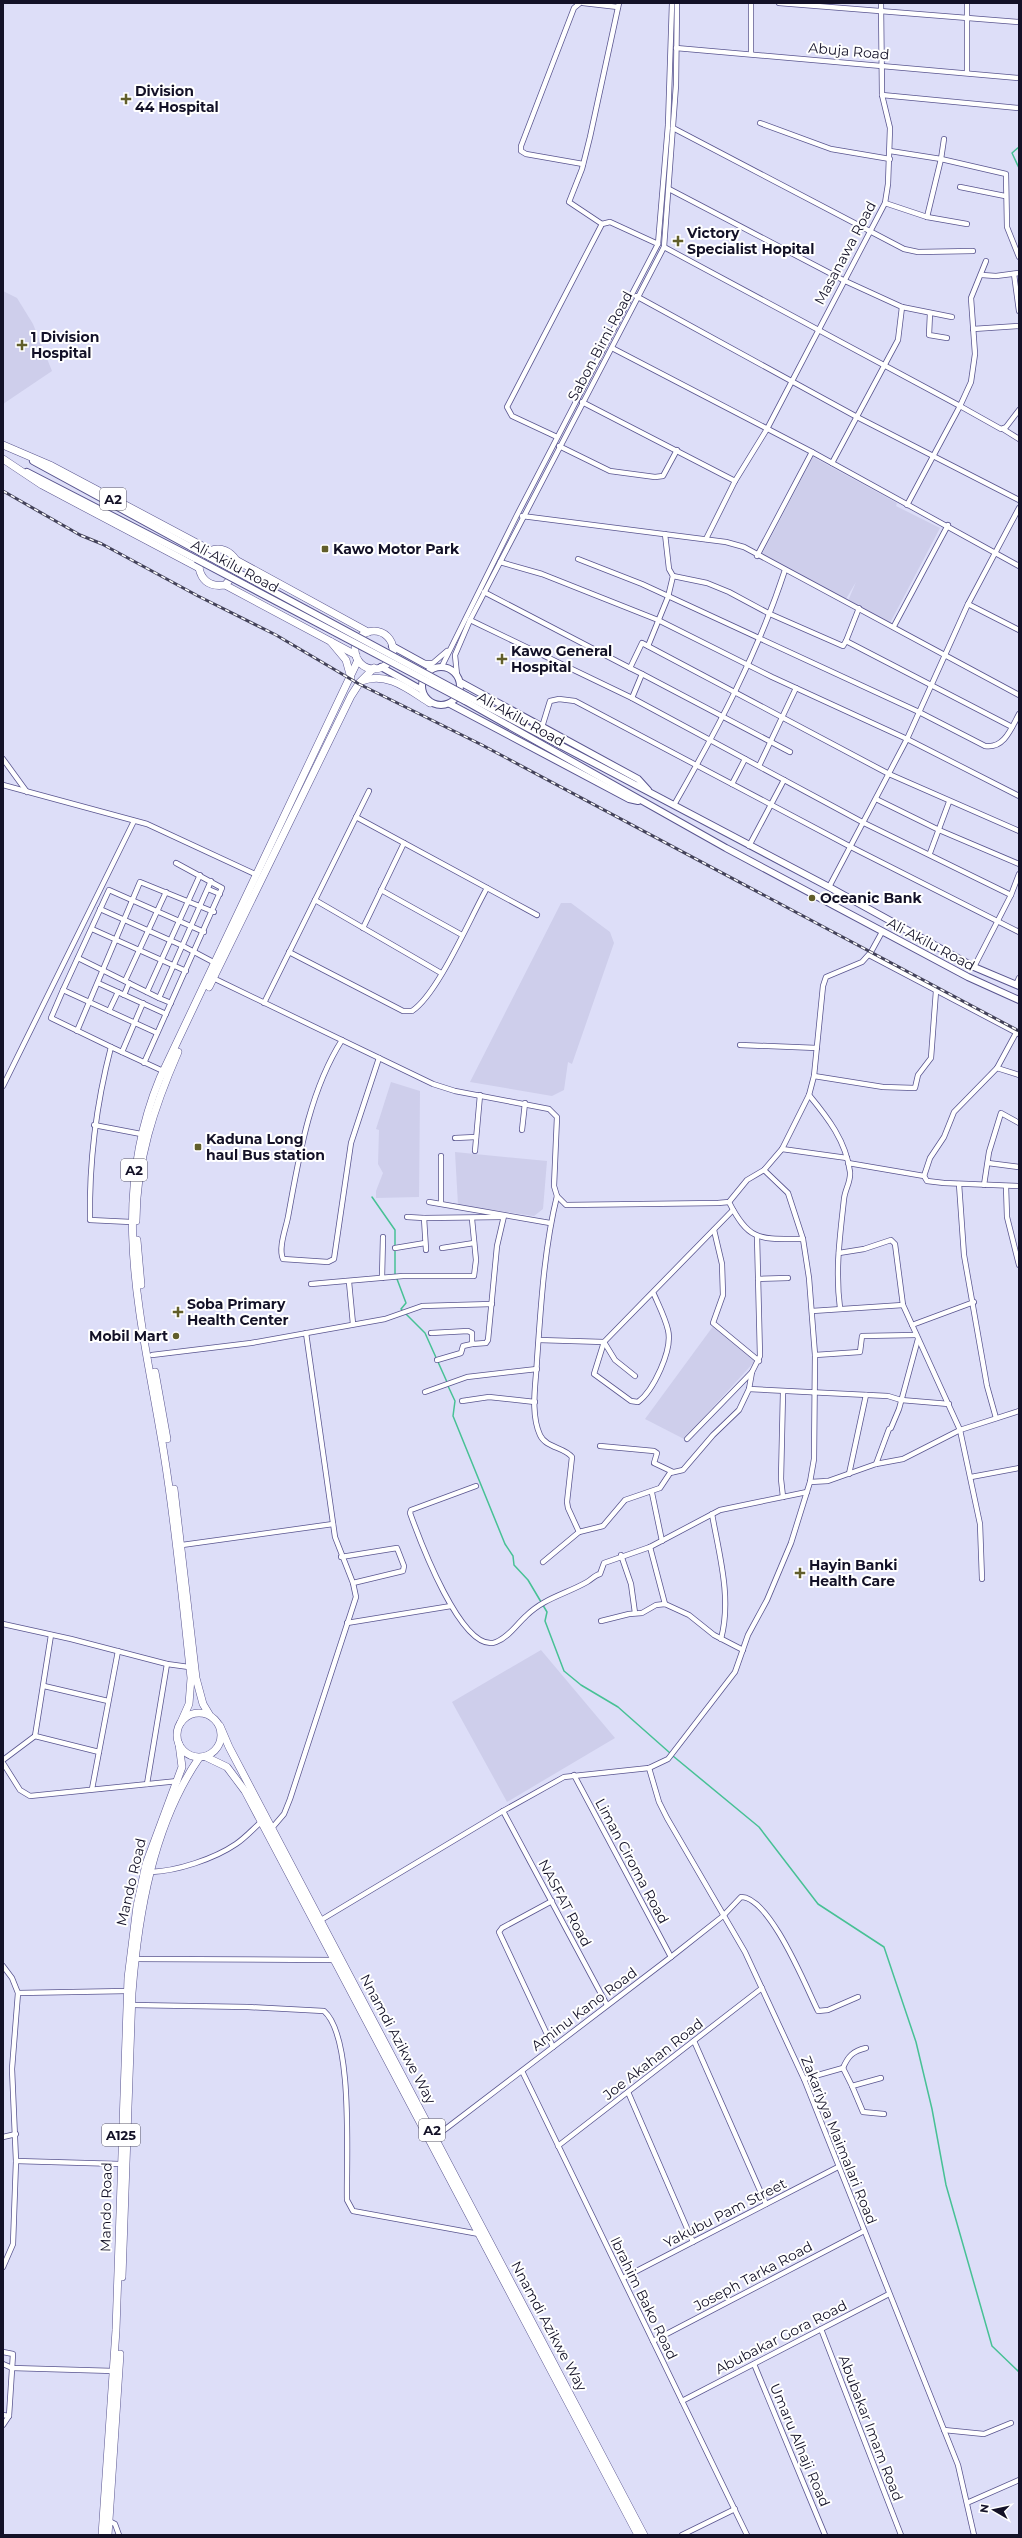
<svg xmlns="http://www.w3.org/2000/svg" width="1022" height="2538" viewBox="0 0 1022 2538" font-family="Montserrat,sans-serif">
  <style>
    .built { fill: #ceceeb }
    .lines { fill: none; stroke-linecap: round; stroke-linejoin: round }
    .stream { stroke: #47c195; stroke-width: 1.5 }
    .minor-casing { stroke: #59558f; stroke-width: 6 }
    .major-casing { stroke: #59558f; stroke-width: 8 }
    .highway-casing { stroke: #59558f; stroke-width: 8 }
    .minor { stroke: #fff; stroke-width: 4.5 }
    .major { stroke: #fff; stroke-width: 6 }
    .highway { stroke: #fff; stroke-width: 7 }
    .rail-casing { stroke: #434259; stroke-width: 3 }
    .rail { stroke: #fff; stroke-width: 1.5; stroke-dasharray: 4.5; stroke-linecap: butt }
    .major-bridge-casing { stroke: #59558f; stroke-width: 8; stroke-linecap: butt }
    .major-bridge { stroke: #fff; stroke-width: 6 }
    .poi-dot { fill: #615e2a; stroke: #fff; stroke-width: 1.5 }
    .labels { text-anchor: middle; stroke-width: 4; stroke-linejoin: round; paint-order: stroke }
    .shield { fill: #fff; stroke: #5a5868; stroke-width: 1 }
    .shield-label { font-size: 13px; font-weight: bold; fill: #131127 }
    .street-label { font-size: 14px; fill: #131127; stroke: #fff }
    .poi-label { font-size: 14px; font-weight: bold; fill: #131127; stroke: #fff; text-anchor: start }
  </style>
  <rect width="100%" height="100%" fill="#dddef8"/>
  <g class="built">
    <polygon points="3,291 17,298 33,324 52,371 3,404"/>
    <polygon points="813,457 897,503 896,506 940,528 890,623 848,601 856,582 846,599 762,554"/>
    <polygon points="561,903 571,903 610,932 614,943 572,1064 568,1062 564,1090 552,1096 470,1082"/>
    <polygon points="391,1082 420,1091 419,1197 376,1198 376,1191 383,1173 378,1164 379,1130 376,1129"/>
    <polygon points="455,1152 547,1161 543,1209 534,1216 458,1205"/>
    <polygon points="714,1325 755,1361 684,1439 645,1419"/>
    <polygon points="541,1650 615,1738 507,1802 452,1702"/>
  </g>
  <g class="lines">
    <g class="stream">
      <polyline points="1019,147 1012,153 1019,168"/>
      <polyline points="372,1197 395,1230 395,1275"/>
      <polyline points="397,1279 406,1303 401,1309 425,1333 447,1382"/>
      <polyline points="448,1386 455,1401 453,1416 505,1544 513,1556 514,1565 528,1580 547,1612 545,1621 564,1671 581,1685 618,1707 670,1753"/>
      <polyline points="673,1756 759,1827 818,1904 884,1947 916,2042 932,2109 946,2185 992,2346 1019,2372"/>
    </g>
    <g class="minor-casing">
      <g id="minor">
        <polyline points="580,3 574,8 521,146 521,151 526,154 583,164"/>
        <polyline points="583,3 618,7"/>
        <polyline points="751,3 751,54"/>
        <polyline points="779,3 1019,22"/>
        <polyline points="967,3 967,73"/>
        <polyline points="676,48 1019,78"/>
        <polyline points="882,95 1019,108"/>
        <polyline points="760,123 831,149 890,159"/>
        <polyline points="673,128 904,249 918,252 973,251"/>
        <polyline points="890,151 941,159 1006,174 1007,227 1019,257"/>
        <polyline points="960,187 1005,196"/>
        <polyline points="669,189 843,280 902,307 952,317"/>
        <polyline points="885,203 927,217 967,224"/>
        <polyline points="927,217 941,159 944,139"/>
        <polyline points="602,224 569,202 582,169 590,137 619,3"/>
        <polyline points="664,247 960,406 971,382 975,354 971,298 986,261"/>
        <polyline points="1014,274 1019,311"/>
        <polyline points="982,275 996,276 1019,273"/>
        <polyline points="636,296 857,417 1019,500"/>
        <polyline points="930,313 929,335 947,338"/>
        <polyline points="973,329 1019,326"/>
        <polyline points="612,348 812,452 1019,566"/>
        <polyline points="582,402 735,481"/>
        <polyline points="1003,429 1019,439"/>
        <polyline points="557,437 512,416 507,407 602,224 610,222 658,244"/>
        <polyline points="559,446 610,471 655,477 663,476 677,450"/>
        <polyline points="832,463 898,340 902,307"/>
        <polyline points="907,505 960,406 1001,429 1006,427 1019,410"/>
        <polyline points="522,516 726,542 744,547 1019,695"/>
        <polyline points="706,539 735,481 767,429 885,203 888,184 890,128 882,95 881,3"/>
        <polyline points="757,556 812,452"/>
        <path d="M578 559 642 584 919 712 985 746C1004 749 1011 729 1019 714"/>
        <polyline points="500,562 542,574 658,620 772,677 907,739 1019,796"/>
        <polyline points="673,576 707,583 729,592 770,614 843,646 846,641"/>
        <polyline points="484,592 630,668"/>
        <polyline points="968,604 1019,630"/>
        <polyline points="859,608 846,641 1012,727"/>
        <polyline points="470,620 632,698 864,823 1011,895"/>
        <polyline points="894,626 948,525"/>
        <polyline points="648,646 668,597 673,576 669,569 665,534"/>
        <polyline points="423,663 433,663 447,651"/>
        <polyline points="442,666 517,515 658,244 668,125 672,3"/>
        <polyline points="642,674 790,752"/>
        <polyline points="457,675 455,655 470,620 664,247 676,85 677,3"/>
        <polyline points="632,698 642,674 630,668 642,643 889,774 1019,831"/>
        <polyline points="542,727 550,701 559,699 575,701 851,847 1019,932"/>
        <polyline points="3,759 27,792"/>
        <polyline points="759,766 796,688"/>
        <polyline points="732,784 745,759"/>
        <polyline points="3,785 147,824 257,875"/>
        <polyline points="876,799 939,830 1019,864"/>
        <path d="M674 805C717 730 758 653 785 570"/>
        <polyline points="356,817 537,915"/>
        <polyline points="749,846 784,780"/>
        <polyline points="930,853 949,802"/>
        <polyline points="829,887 907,739 968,604 1019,508"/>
        <polyline points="208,889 220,894"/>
        <polyline points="381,890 462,935"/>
        <polyline points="315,900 441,973"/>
        <polyline points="100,909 183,946 215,963"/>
        <polyline points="363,928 404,843"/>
        <polyline points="92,929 186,971"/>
        <path d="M289 952 403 1011H412C438 994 470 918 487 888"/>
        <polyline points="869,955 1019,1034"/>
        <polyline points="78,958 159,998"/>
        <polyline points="974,967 1011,895 1019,874"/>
        <polyline points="213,978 433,1084 455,1091 549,1109 557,1117 554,1186 557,1196 566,1205 718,1203 729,1202 747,1180 764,1170 782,1149 809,1095 814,1076 823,986 826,977 862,962 871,952 882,932"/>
        <polyline points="125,981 166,892"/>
        <polyline points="98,983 166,1014"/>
        <polyline points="1016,985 1019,978"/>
        <polyline points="63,990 51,1018 111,1047"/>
        <polyline points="147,992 200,875"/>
        <polyline points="124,995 129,983"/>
        <polyline points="171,1003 159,998 211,881"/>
        <polyline points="264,1003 369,791"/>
        <polyline points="109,1011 118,992"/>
        <polyline points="77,1031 140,882 214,912"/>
        <polyline points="157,1033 63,990 109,890 204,932"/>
        <path d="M342 1040C309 1092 299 1157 288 1217 286 1228 278 1248 283 1259L328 1262 334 1259 351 1143 379 1058"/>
        <polyline points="740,1045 817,1048"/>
        <polyline points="122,1052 143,1003"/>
        <polyline points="144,1063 222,888 176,863"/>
        <polyline points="997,1068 1019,1075"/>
        <polyline points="814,1076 883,1087 915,1088 918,1075 931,1058 936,991"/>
        <polyline points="3,1086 134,821"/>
        <path d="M809 1095C828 1118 846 1141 850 1172 851 1182 845 1189 844 1199 840 1236 835 1270 840 1308"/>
        <polyline points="94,1125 141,1134"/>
        <polyline points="522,1130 525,1103"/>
        <polyline points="455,1138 476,1137"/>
        <polyline points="782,1149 847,1158"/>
        <polyline points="475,1151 480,1095"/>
        <polyline points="848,1163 924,1176 927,1181 944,1183 1019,1186"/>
        <polyline points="988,1163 1019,1167"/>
        <polyline points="924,1176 930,1158 944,1137 954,1112 997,1068 1016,1033"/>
        <polyline points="959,1184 964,1255 987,1386 996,1418"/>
        <polyline points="984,1185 989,1152 1001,1113 1019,1123"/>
        <polyline points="1006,1186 1007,1217 1019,1265"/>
        <path d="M557 1196C544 1249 541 1305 537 1360 536 1383 530 1413 540 1435 546 1448 564 1447 572 1457L567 1502 568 1508 579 1532"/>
        <polyline points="429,1202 550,1223"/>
        <path d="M729 1202C749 1242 760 1239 803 1239"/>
        <polyline points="441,1203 441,1156"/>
        <polyline points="407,1217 424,1218"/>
        <path d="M131 1222 90 1220C89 1160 96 1105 111 1047L163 1071"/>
        <polyline points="714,1230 722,1264 723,1295 713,1323 759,1361"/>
        <polyline points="395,1248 425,1243"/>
        <polyline points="442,1248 474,1243"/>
        <polyline points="426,1250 424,1218 502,1217"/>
        <polyline points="839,1253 864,1249 891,1240 895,1244 903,1305 960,1430 980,1524 982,1579"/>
        <polyline points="382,1278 383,1237"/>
        <polyline points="758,1279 788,1278"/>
        <polyline points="349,1282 353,1324"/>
        <polyline points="311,1284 403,1276 474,1276 476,1260 472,1219"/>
        <path d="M653 1292C658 1304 665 1317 668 1330 673 1350 653 1391 638 1402L631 1401 594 1374 604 1342 733 1210"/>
        <polyline points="812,1311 903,1305"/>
        <polyline points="912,1325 974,1302"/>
        <polyline points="431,1333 468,1331 472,1333 472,1344 486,1343 488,1340 497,1246 504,1216"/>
        <polyline points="539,1340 604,1342 615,1360 635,1376"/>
        <polyline points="152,1355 251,1343 385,1319 422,1306 492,1304"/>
        <polyline points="815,1355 860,1352 862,1336 916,1335"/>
        <polyline points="437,1360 461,1353 463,1346 472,1344"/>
        <polyline points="749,1389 888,1396 901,1400 949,1404"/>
        <polyline points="425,1392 467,1377 537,1369"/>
        <polyline points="783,1392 781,1479 783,1497"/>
        <polyline points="462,1401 489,1397 535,1402"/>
        <polyline points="687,1439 752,1372 760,1356 757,1236"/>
        <polyline points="600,1446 654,1451 657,1453 654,1463 673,1472"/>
        <polyline points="876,1464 889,1429 891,1428 899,1409 918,1339"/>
        <polyline points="849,1474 866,1395"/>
        <polyline points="971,1477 1019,1468"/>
        <polyline points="810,1482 828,1481 876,1464 903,1459 960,1430 1019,1411"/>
        <path d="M476 1486 411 1510 410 1513C419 1538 462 1655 496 1642 509 1637 517 1624 526 1616 544 1598 566 1594 587 1582 592 1579 595 1575 600 1574L604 1563 650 1547 720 1510 807 1492"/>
        <polyline points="652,1493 662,1541"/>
        <path d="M712 1514C719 1554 732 1598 721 1639"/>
        <polyline points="182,1545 333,1524"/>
        <polyline points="650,1547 665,1604"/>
        <polyline points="621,1555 631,1584 635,1613"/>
        <polyline points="341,1557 397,1548 404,1566 403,1571 353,1583"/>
        <polyline points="543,1562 579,1532 603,1526 625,1500 660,1488 670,1473 683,1470 713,1435 739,1410 749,1389 752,1372"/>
        <polyline points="601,1621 629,1614 642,1613 656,1605 665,1604 689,1615 714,1635 743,1650"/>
        <polyline points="347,1623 451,1606"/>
        <polyline points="3,1624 71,1639 167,1664 189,1667"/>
        <polyline points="44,1686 108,1701"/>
        <polyline points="35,1736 99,1752"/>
        <polyline points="3,1760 35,1736 51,1635"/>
        <polyline points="3,1763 20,1790 30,1796 178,1781"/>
        <polyline points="649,1768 659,1802 667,1818 745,1952 804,2079 958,2465 974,2535"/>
        <polyline points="574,1775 671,1957"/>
        <polyline points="147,1784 167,1664"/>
        <polyline points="92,1789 118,1651"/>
        <polyline points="503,1811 607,2005"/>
        <polyline points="272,1828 284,1814 290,1799 356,1597 353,1583 335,1537 306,1333"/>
        <path d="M151 1872C177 1871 214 1859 236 1844 245 1838 253 1829 261 1822"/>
        <polyline points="552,1901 502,1928 499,1932 553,2047"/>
        <polyline points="321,1920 503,1811 564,1777 649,1768 668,1759 735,1672 748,1635 767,1600 791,1543 810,1482 814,1459 815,1355 809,1278 803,1239 788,1193 764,1170"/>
        <polyline points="135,1959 334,1960"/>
        <polyline points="3,1966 12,1978 18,1993 12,2069 16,2161 13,2244 3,2267"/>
        <polyline points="18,1993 127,1991"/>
        <path d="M132 2005 248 2007 324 2011C354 2037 346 2160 347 2200L353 2211 479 2234"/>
        <polyline points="694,2041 766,2204"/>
        <path d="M843 2068C848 2056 853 2051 866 2048"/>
        <polyline points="522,2071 747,2535"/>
        <polyline points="881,2078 852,2086 863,2112 884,2114"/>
        <polyline points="804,2079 843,2068 852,2086"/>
        <polyline points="628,2092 693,2242"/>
        <polyline points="3,2137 16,2134"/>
        <path d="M435 2137 671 1957 723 1916 741 1897C770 1897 806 1987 818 2011L828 2010 858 1997"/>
        <polyline points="558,2146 762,1988"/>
        <polyline points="16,2161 120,2164"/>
        <polyline points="623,2278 838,2167"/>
        <polyline points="821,2329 901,2535"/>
        <polyline points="653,2341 864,2231"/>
        <polyline points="3,2352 13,2354 9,2416 3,2425"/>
        <polyline points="3,2364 12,2368 114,2371"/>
        <polyline points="754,2364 825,2535"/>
        <polyline points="682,2401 889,2294"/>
        <polyline points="3,2415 9,2416"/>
        <polyline points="944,2430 984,2434 1011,2423"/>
        <polyline points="969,2502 1019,2480"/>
        <polyline points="109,2521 115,2524 119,2535"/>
        <polyline points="682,2535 735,2509"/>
      </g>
    </g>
    <g class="major-casing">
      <g id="major">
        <polyline points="33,461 200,552"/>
        <polyline points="27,472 196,559"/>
        <polyline points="392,646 432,668"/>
        <circle cx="441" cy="686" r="19"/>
        <polyline points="381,667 422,690"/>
        <polyline points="460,682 638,779 648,790"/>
        <polyline points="467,696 829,887 974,967 1019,986"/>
        <polyline points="465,701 726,848 968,977 1019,1000"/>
        <polyline points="450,704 629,799 638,801"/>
      </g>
    </g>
    <g class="highway-casing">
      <g id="highway">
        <polyline points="3,445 52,466 210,550"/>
        <polyline points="3,459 42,485 199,568"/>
        <polyline points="236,560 368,632"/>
        <path d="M225 585 235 574 236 560C224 542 202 547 199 568 202 582 211 587 225 585L356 655"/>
        <circle cx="374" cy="650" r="19"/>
        <polyline points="331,642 346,660 351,678"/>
        <path d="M362 681C387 671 409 690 430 703"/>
        <polyline points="209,987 351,696 360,682 374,668"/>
        <path d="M136 1221C136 1161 154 1107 178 1052"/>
        <polyline points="137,1240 141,1285"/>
        <polyline points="155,1372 167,1439"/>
        <polyline points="174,1489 196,1678 203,1704 209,1714"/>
        <circle cx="199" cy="1735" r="22"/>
        <path d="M181 1722 189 1704 191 1678C183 1603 176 1528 164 1454 143 1323 107 1206 160 1078L358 660"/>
        <polyline points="220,1726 229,1747 644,2535"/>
        <polyline points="206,1757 227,1767 245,1791 638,2535"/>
        <path d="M122 2277 132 1993C138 1914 153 1825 199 1758"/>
        <polyline points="102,2535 116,2330 128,1978 137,1906 146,1864 182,1767 179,1744"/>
        <polyline points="108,2535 120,2354"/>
      </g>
    </g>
    <use href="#minor" class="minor"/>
    <use href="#major" class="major"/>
    <use href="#highway" class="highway"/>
    <g class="rail-casing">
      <polyline id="rail" points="3,491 80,535 102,544 198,596 276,635 359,684 482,745 1019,1031"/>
    </g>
    <use href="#rail" class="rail"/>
    <g class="major-bridge-casing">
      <g id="major-bridge">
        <polyline points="200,552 467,696"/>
        <polyline points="196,559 465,701"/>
      </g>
    </g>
    <use href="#major-bridge" class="major-bridge"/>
  </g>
  <g class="poi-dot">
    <path d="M124 93h4v4h4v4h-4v4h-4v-4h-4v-4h4z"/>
    <path d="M676 235h4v4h4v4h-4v4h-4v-4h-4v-4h4z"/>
    <path d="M20 339h4v4h4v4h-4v4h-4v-4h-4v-4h4z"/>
    <rect x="321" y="545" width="8" height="8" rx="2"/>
    <path d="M500 653h4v4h4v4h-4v4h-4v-4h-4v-4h4z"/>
    <circle cx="812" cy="898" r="4"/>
    <rect x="194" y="1143" width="8" height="8" rx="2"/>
    <path d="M176 1306h4v4h4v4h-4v4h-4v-4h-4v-4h4z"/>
    <circle cx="176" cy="1336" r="4"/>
    <path d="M798 1567h4v4h4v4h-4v4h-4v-4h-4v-4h4z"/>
  </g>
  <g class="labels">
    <g class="shield">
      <rect x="100" y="488" width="26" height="22" rx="3"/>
      <rect x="121" y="1159" width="26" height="22" rx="3"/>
      <rect x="419" y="2119" width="26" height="22" rx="3"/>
      <rect x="102" y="2124" width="38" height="22" rx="3"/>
    </g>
    <g class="shield-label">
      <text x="113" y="504">A2</text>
      <text x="134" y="1175">A2</text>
      <text x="432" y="2135">A2</text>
      <text x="121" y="2140">A125</text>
    </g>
    <g class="street-label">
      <text transform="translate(849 51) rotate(5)" y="5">Abuja Road</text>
      <text transform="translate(845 253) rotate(-62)" y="5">Masanawa Road</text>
      <text transform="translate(600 346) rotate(-62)" y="5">Sabon Birni Road</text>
      <text transform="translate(235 566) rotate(28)" y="5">Ali Akilu Road</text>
      <text transform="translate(521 719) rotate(29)" y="5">Ali Akilu Road</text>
      <text transform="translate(931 944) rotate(28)" y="5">Ali Akilu Road</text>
      <text transform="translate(632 1861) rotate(62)" y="5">Liman Ciroma Road</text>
      <text transform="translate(131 1882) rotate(-77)" y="5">Mando Road</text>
      <text transform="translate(565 1903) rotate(62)" y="5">NASFAT Road</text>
      <text transform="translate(584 2009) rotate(-37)" y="5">Aminu Kano Road</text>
      <text transform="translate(398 2039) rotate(62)" y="5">Nnamdi Azikwe Way</text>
      <text transform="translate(653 2059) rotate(-38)" y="5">Joe Akahan Road</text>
      <text transform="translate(839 2140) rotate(68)" y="5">Zakariyya Maimalari Road</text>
      <text transform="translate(106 2207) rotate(-89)" y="5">Mando Road</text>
      <text transform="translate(725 2213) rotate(-27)" y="5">Yakubu Pam Street</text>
      <text transform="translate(753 2276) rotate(-28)" y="5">Joseph Tarka Road</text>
      <text transform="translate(644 2298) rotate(64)" y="5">Ibrahim Bako Road</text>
      <text transform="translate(549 2326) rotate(62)" y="5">Nnamdi Azikwe Way</text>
      <text transform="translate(781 2337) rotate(-27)" y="5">Abubakar Gora Road</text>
      <text transform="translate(871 2428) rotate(69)" y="5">Abubakar Imam Road</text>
      <text transform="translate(800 2445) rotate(67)" y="5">Umaru Alhaji Road</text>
    </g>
    <g class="poi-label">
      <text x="135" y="96">Division<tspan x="135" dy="16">44 Hospital</tspan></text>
      <text x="687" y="238">Victory<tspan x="687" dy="16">Specialist Hopital</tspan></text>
      <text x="31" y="342">1 Division<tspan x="31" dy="16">Hospital</tspan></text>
      <text x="333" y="554">Kawo Motor Park</text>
      <text x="511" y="656">Kawo General<tspan x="511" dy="16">Hospital</tspan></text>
      <text x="820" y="903">Oceanic Bank</text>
      <text x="206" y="1144">Kaduna Long<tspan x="206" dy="16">haul Bus station</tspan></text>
      <text x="187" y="1309">Soba Primary<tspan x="187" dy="16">Health Center</tspan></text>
      <text x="168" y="1341" text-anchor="end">Mobil Mart</text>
      <text x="809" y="1570">Hayin Banki<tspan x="809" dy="16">Health Care</tspan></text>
    </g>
  </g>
  <rect width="1022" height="2538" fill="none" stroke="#131127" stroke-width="8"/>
  <g transform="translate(994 2510) rotate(279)" stroke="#ffffff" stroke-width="3" paint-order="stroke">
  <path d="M0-3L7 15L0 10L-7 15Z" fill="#131127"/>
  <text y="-6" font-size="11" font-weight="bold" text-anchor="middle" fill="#131127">N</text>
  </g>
</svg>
